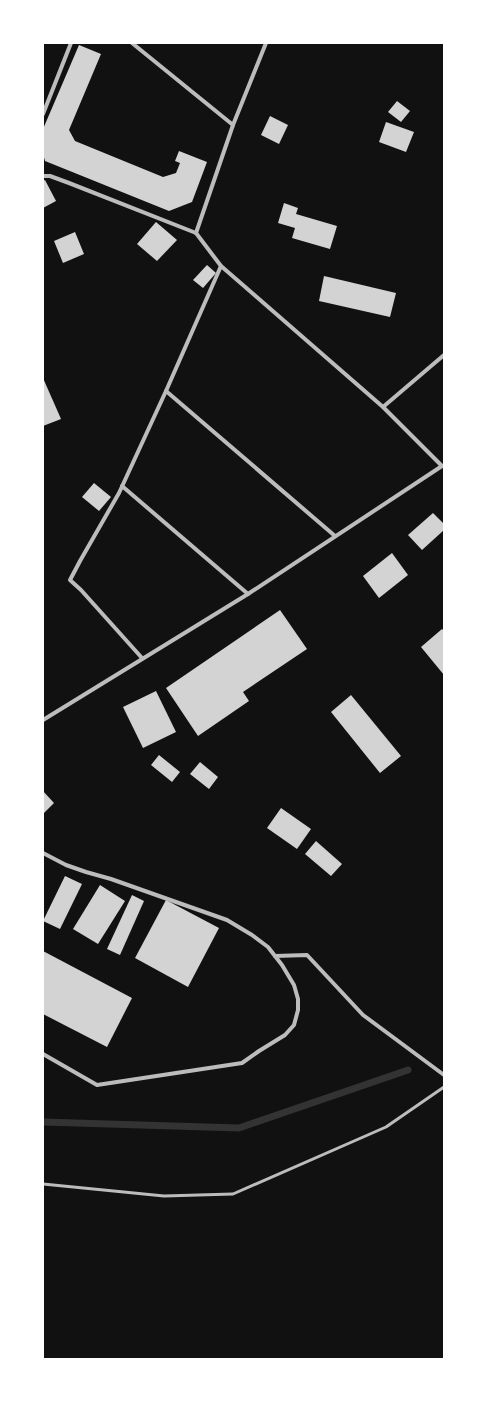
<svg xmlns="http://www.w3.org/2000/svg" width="487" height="1402" viewBox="0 0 487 1402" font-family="'Alegreya Sans',sans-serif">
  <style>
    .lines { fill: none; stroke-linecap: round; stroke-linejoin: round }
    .stream { stroke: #333; stroke-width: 7 }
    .building { fill: #d3d3d3 }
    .service { stroke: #bcbcbc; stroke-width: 3 }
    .minor { stroke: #bcbcbc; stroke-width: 4 }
  </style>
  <rect width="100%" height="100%" fill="#111"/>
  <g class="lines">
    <polyline class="stream" points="43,1122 239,1128 408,1070"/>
  </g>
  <g class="building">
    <polygon points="79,45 101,54 69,130 75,141 163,177 176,173 180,163 175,161 179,151 207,162 192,202 169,211 45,161 43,154 43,129"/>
    <polygon points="397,101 410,111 401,122 388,112"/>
    <polygon points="270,116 288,125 279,144 261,135"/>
    <polygon points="386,122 414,132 406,152 379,142"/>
    <polygon points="45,180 56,201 43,208 43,181"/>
    <polygon points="284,203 298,208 296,214 337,226 330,249 292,238 295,228 278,223"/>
    <polygon points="156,222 177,240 157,261 137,244"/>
    <polygon points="75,232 84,254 63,263 54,241"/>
    <polygon points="207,265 216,273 203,288 193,280"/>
    <polygon points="324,276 396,293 390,317 319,301"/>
    <polygon points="43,378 61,419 43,426"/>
    <polygon points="94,483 111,497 99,511 82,497"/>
    <polygon points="433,513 444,524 444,530 422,550 408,535"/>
    <polygon points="392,553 408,575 379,598 363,576"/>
    <polygon points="280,610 307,649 243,692 249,701 198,736 166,688"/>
    <polygon points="442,629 444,631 444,675 421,647"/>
    <polygon points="156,691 176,732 143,748 123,707"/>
    <polygon points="351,695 401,756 380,773 331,712"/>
    <polygon points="159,755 180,772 172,782 151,765"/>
    <polygon points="200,762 218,777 209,789 190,774"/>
    <polygon points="43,791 54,803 43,814"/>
    <polygon points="281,808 311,829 297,849 267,828"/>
    <polygon points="316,841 342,864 331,876 305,854"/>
    <polygon points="65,876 82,884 60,929 43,921"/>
    <polygon points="100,885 125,901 98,944 73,929"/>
    <polygon points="132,895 144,901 120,955 107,949"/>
    <polygon points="166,900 219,928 188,987 135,958"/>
    <polygon points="43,951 132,998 107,1047 43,1014"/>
  </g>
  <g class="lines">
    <polyline class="service" points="43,1184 164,1196 233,1194 386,1127 444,1087"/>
    <g class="minor">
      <polyline points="132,43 233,125"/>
      <polyline points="43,114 71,43"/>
      <polyline points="43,176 50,176 69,183 196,233 221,266 383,407 442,466 248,594 43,720"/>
      <polyline points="196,233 233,125 266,43"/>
      <polyline points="166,391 335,536"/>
      <polyline points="383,407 444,355"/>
      <polyline points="122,486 248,594"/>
      <polyline points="142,658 81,590 70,580 80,561 119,493 166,391 221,266"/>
      <polyline points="43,853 66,865 86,872 111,879 227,920 252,935 268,947 282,965 294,985 298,999 298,1010 294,1025 285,1035 259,1051 242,1063 97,1085 43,1054"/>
      <polyline points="275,956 307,955 363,1015 444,1075"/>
    </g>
  </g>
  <rect width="487" height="1402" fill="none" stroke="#ffffff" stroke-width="88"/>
</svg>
